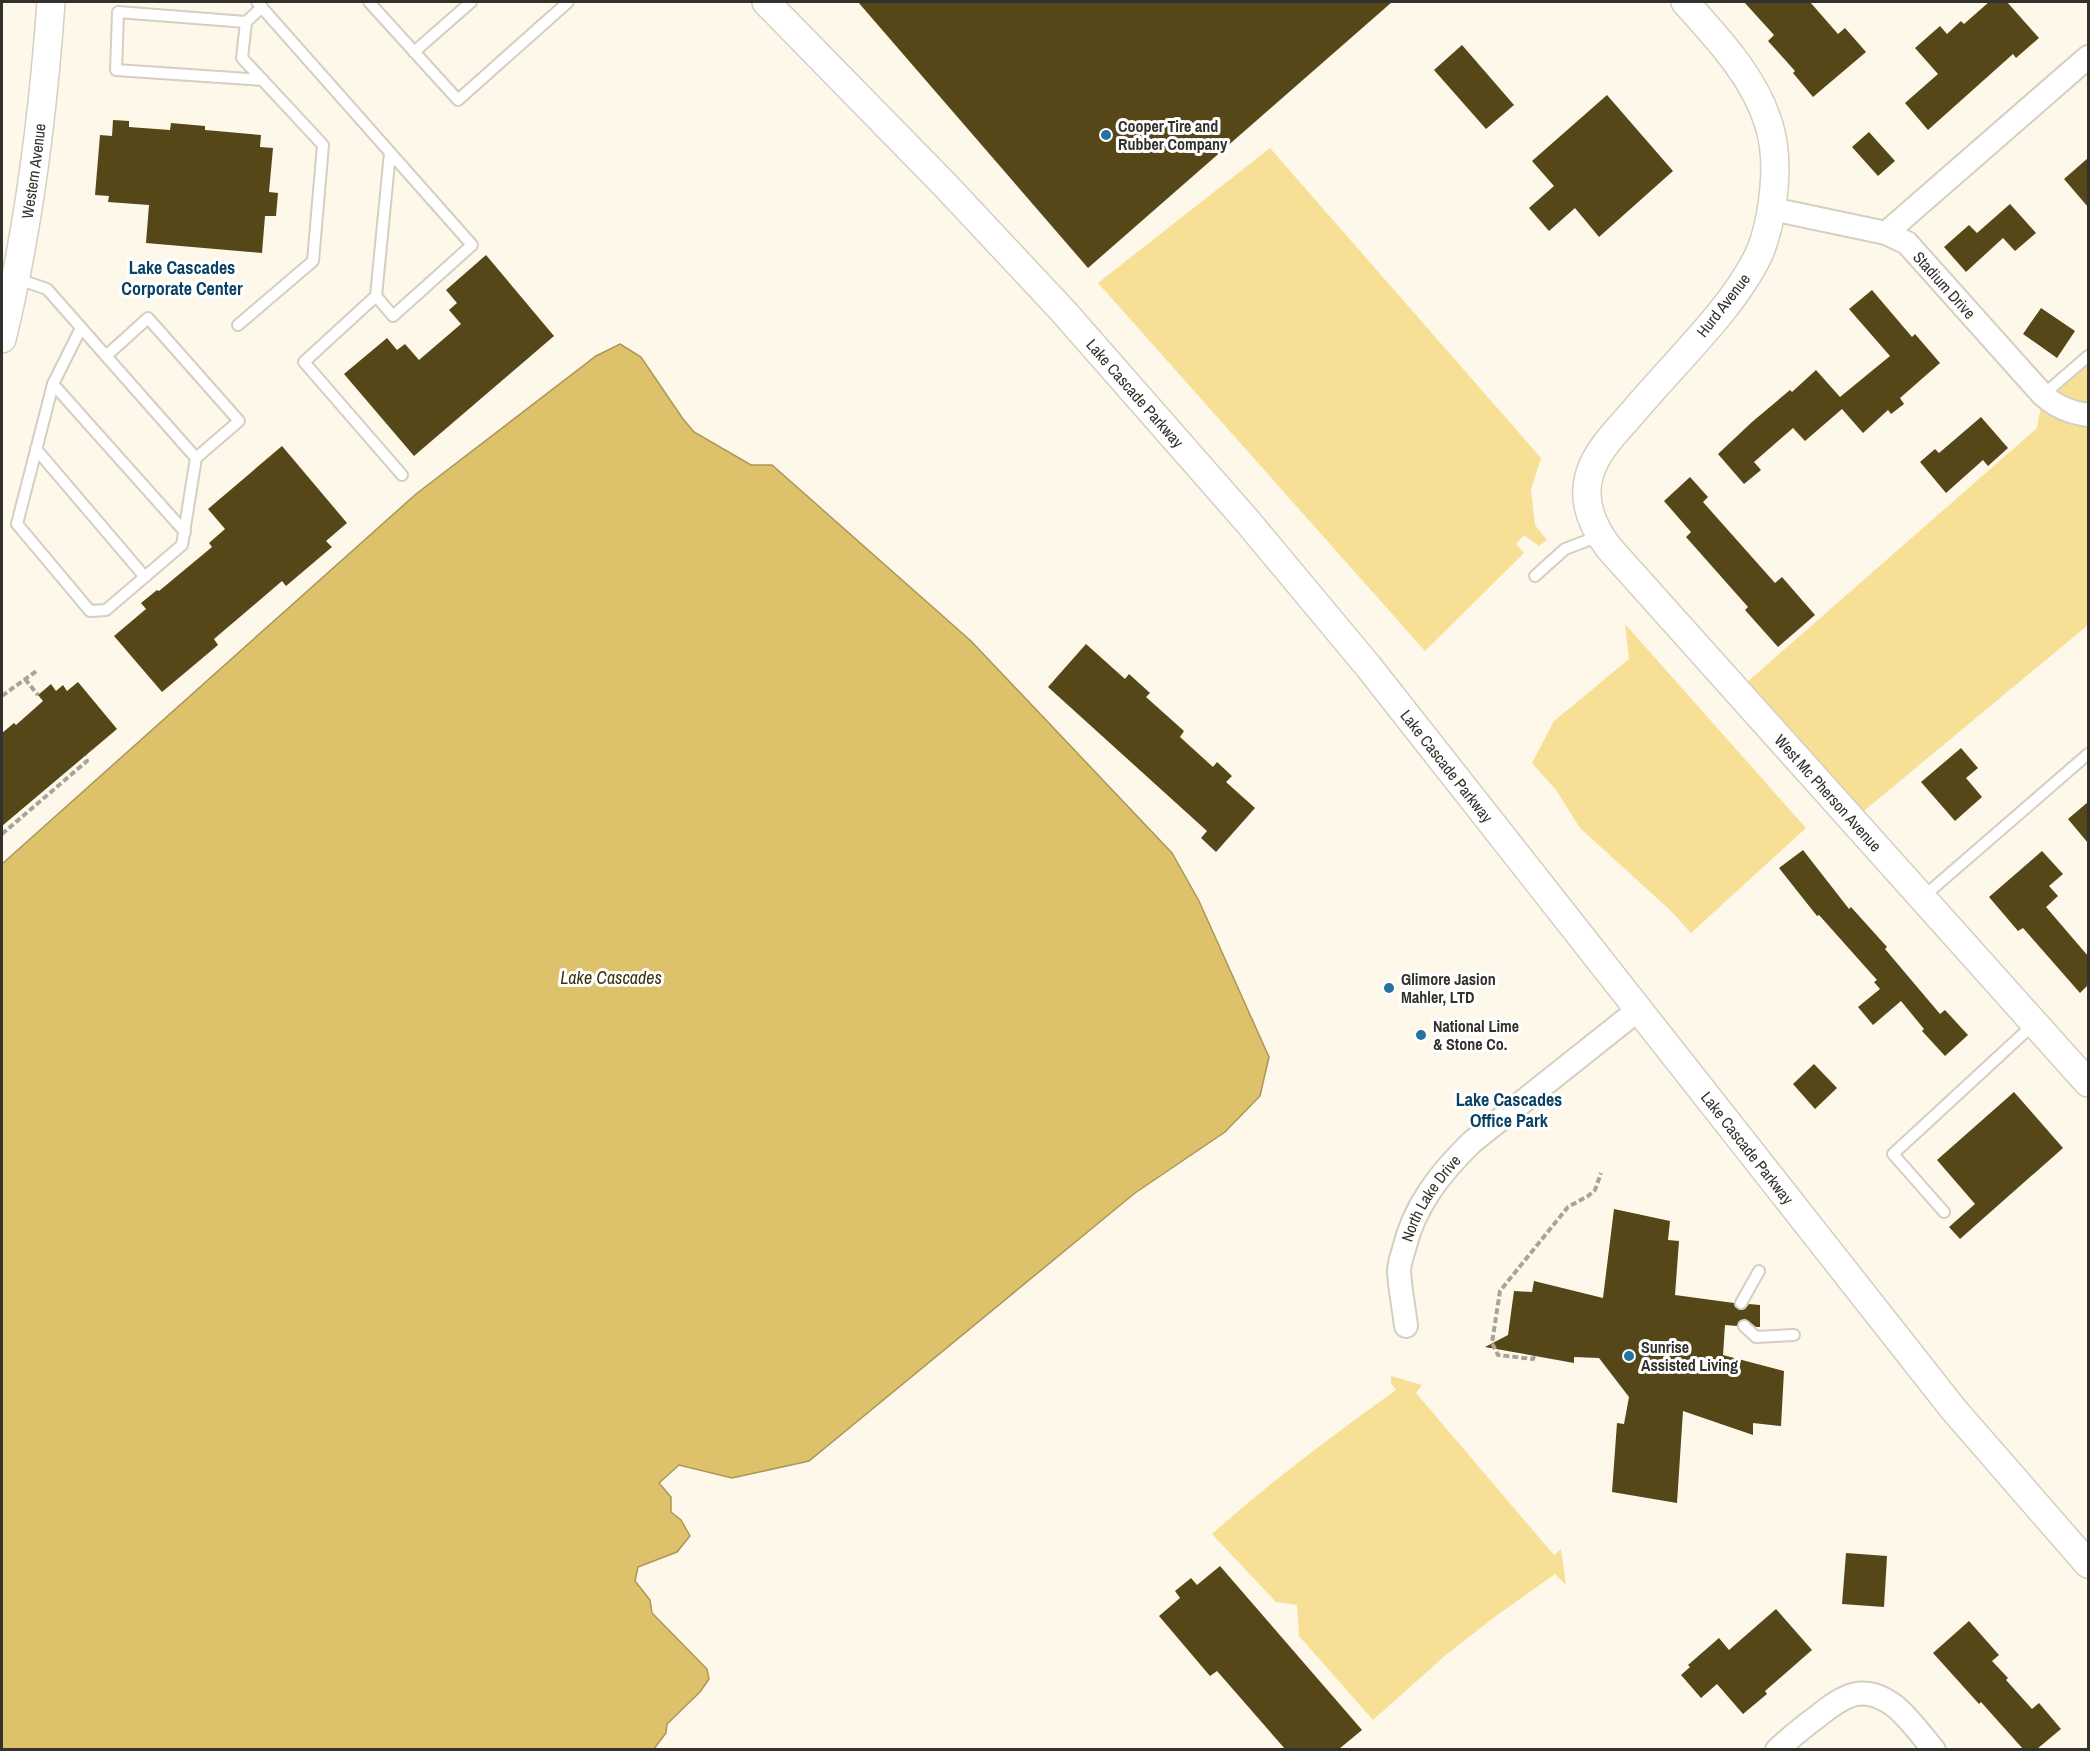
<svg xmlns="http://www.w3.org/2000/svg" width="2090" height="1751" viewBox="0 0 2090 1751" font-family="'Archivo Narrow',sans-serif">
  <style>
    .green { fill: #f7df96 }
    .water { fill: #dec26b; stroke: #ab9658; stroke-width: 1.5 }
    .building { fill: #564718 }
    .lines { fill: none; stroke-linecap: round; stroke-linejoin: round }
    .service-casing { stroke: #d4cfc1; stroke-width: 14 }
    .minor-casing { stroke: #d4cfc1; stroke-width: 26 }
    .tertiary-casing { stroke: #d4cfc1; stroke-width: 30 }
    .path { stroke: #a8a499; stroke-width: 4; stroke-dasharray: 6 3; stroke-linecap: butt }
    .service { stroke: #fff; stroke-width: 10 }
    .minor { stroke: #fff; stroke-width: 22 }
    .tertiary { stroke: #fff; stroke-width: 27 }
    .poi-dot { fill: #2572a4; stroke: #fff; stroke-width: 2 }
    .labels { text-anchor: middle; stroke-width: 6; stroke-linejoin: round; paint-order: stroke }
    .poi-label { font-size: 16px; font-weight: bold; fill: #33312b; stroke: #fff; text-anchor: start }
    .street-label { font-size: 16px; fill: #33312b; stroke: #fff }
    .neighbourhood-label { font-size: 18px; font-weight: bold; fill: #0a4265; stroke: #fff }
    .water-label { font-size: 18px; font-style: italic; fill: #3d320b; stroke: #fff }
  </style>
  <rect width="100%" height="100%" fill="#fdf8e9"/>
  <g class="green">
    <polygon points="1270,148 1541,458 1531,489 1535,525 1547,540 1539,546 1524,535 1516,544 1524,553 1425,651 1098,283"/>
    <polygon points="2088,356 2088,625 1853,820 1737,691 2037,428 2043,395"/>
    <polygon points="1625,624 1806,828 1691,933 1670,910 1580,828 1556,790 1532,763 1554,721 1629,659"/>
    <path d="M1391 1376 1422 1385 1416 1393 1554 1555 1561 1549 1566 1585 1555 1574 1496 1616 1447 1654 1373 1720 1299 1636 1297 1605 1276 1602 1212 1534C1270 1482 1332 1436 1396 1390L1391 1383Z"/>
  </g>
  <polygon class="water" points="620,344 641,357 683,419 694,432 751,465 772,465 971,641 1172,853 1199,901 1269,1057 1260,1096 1225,1132 1135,1193 809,1461 732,1478 679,1465 659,1483 671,1497 671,1512 681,1520 690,1536 677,1552 638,1567 635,1581 650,1600 652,1613 707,1669 709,1679 700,1692 667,1724 666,1733 654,1749 2,1749 2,864 416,494 596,356"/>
  <g class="building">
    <polygon points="858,2 1392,2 1088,268"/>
    <polygon points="1744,2 1810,2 1838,34 1845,28 1866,52 1813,97 1793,73 1795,71 1768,41 1774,35"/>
    <polygon points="1989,2 2007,2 2039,38 2016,58 2013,54 1928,130 1905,103 1938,74 1915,48 1940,26 1947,34 1961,21 1964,24"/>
    <polygon points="1462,45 1514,105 1486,129 1434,70"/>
    <polygon points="1607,95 1673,171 1599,237 1575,208 1549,231 1529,208 1554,186 1532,161"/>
    <polygon points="113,120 129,121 129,127 170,130 171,123 205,126 205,130 261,135 260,147 273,148 269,192 278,193 276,216 265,216 262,253 146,243 149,205 108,202 109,196 95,195 100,135 112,136"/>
    <polygon points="1869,132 1895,161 1878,176 1852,147"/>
    <polygon points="2088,158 2088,207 2064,179"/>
    <polygon points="2010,204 2036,233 2015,251 2003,238 1966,272 1944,247 1969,225 1977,233"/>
    <polygon points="486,255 554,336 414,456 344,374 387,338 397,350 405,344 419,360 461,324 449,310 457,303 446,290"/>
    <polygon points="1872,290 1912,337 1915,334 1940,363 1900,398 1904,404 1891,414 1888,410 1863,433 1842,409 1805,441 1793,428 1754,462 1761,470 1744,484 1718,454 1752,422 1790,390 1792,392 1816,370 1840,397 1890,356 1849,309"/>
    <polygon points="2041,308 2075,331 2057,358 2023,334"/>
    <polygon points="1981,417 2008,448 1988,466 1983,460 1946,493 1920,462 1935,449 1939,453"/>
    <polygon points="282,446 347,523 326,541 332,547 286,586 282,581 214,639 218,645 162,692 114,636 146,609 141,603 157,590 159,591 212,547 209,543 225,529 208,509"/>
    <polygon points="1690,477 1708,497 1703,502 1775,583 1782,577 1815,615 1778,647 1745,610 1748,607 1686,537 1691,532 1664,501"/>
    <polygon points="1086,644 1125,679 1129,674 1150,693 1146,697 1184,731 1180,737 1213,767 1217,762 1232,776 1226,782 1255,808 1216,852 1201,838 1207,831 1048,687"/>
    <polygon points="78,682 117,729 2,826 2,733 14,723 16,725 43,701 38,695 51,684 56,691 63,685 67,691"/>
    <polygon points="1961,748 1978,768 1966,778 1982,797 1955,821 1921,782"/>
    <polygon points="2088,802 2088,843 2068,819"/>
    <polygon points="1803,850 1849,909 1851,907 1887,947 1885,949 1940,1014 1945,1010 1968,1035 1945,1056 1922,1031 1924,1029 1901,1001 1873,1025 1858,1007 1880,989 1874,982 1877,980 1819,915 1817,916 1779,868"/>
    <polygon points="2042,851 2063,874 2049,886 2058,896 2046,907 2088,956 2088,985 2080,993 2023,928 2018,931 1989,897"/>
    <polygon points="1814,1064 1837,1088 1815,1109 1793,1084"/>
    <polygon points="2014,1092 2063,1148 1960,1239 1949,1227 1975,1204 1937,1160"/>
    <polygon points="1614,1209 1670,1221 1668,1240 1679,1241 1675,1295 1734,1303 1735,1307 1740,1310 1745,1309 1749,1304 1760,1305 1760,1327 1756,1327 1745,1319 1739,1321 1737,1326 1725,1325 1723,1355 1784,1371 1781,1426 1753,1423 1753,1435 1683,1411 1677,1503 1612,1492 1617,1423 1624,1424 1629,1397 1599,1358 1574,1357 1574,1363 1485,1347 1508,1335 1514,1291 1532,1292 1534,1281 1603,1298"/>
    <polygon points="1846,1553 1887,1556 1884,1607 1842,1604"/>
    <polygon points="1220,1566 1362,1730 1339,1749 1285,1749 1217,1671 1210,1676 1159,1616 1180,1598 1175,1591 1191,1578 1197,1585"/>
    <polygon points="1776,1609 1812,1650 1765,1691 1767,1694 1743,1714 1717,1684 1701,1698 1681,1675 1690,1667 1688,1665 1719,1638 1729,1650"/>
    <polygon points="1969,1621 1999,1655 1992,1661 2008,1678 2006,1680 2032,1709 2039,1703 2061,1729 2037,1749 2023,1749 1981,1702 1979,1704 1933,1653"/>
  </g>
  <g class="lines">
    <g class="service-casing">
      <g id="service">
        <polyline points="257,2 472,245 393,316 376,296 304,362 402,475"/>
        <polyline points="369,2 458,100 568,2"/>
        <polyline points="246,22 118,12 116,70 263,80"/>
        <polyline points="414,52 471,2"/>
        <polyline points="15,278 47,289 196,458"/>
        <polyline points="376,296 390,153"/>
        <polyline points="238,325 313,261 323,145 242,58 246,22 262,7"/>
        <polyline points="81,328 53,384 17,524 90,611 106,610 182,545 196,458 239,421 148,318 106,356"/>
        <polyline points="53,384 185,532"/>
        <polyline points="2043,395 2088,356"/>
        <polyline points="36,449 145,577"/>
        <polyline points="1535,576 1565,549 1599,536"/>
        <polyline points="1923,897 2088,754"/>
        <polyline points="1944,1212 1893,1154 2035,1023"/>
        <polyline points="1741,1303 1759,1271"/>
        <polyline points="1744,1326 1756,1337 1794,1335"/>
      </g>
    </g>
    <g class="minor-casing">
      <g id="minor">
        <path id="s1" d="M1772 209 1886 233 1907 243 2043 395C2055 406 2072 413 2088 415"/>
        <polyline points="1886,233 2088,57"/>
        <path id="s2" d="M1406 1326C1404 1308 1400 1290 1399 1271 1399 1264 1402 1256 1404 1249 1414 1206 1441 1172 1472 1142L1638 1010"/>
        <path d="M1777 1750C1790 1738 1803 1727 1817 1717 1844 1695 1864 1682 1896 1707 1910 1719 1922 1736 1934 1750"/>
      </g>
    </g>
    <g class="tertiary-casing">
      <g id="tertiary">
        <path id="s3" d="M766 2 946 186 1063 311 1248 522 1368 666 1954 1410 2088 1564"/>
        <path id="s4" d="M1685 2C1718 39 1754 76 1769 125 1775 145 1776 166 1774 188 1772 210 1768 233 1759 254 1733 309 1674 363 1635 410 1619 429 1598 448 1590 473 1581 501 1592 526 1609 548L2088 1083"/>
        <path id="s5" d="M2 339C29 229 43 115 51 2"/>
      </g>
    </g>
    <g class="path">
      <polyline points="25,679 38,695"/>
      <polyline points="2,696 38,670"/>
      <polyline points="2,731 3,731"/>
      <polyline points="2,834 87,761 85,756"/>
      <polyline points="1534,1356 1533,1359 1498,1355 1492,1343 1500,1291 1568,1207 1588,1196 1595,1190 1601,1173"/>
    </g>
    <use href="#service" class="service"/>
    <use href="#minor" class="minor"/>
    <use href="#tertiary" class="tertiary"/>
  </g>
  <g class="poi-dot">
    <circle cx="1106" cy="135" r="6"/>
    <circle cx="1389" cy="988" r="6"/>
    <circle cx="1421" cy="1035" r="6"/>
    <circle cx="1629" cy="1356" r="6"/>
  </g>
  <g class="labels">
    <g class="poi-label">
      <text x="1118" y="132">Cooper Tire and<tspan x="1118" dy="18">Rubber Company</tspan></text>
      <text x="1401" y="985">Glimore Jasion<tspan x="1401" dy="18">Mahler, LTD</tspan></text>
      <text x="1433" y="1032">National Lime<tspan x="1433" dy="18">&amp; Stone Co.</tspan></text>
      <text x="1641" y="1353">Sunrise<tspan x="1641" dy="18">Assisted Living</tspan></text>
    </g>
    <g class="street-label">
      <text dy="6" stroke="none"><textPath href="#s5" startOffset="171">Western Avenue</textPath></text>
      <text dy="6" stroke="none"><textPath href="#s1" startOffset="196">Stadium Drive</textPath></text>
      <text transform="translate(1723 305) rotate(-52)" y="6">Hurd Avenue</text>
      <text dy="6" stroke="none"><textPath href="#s3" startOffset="538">Lake Cascade Parkway</textPath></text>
      <text dy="6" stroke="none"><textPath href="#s3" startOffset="1024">Lake Cascade Parkway</textPath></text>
      <text dy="6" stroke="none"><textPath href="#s4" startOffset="969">West Mc Pherson Avenue</textPath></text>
      <text dy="6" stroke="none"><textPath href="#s3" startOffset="1510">Lake Cascade Parkway</textPath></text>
      <text dy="6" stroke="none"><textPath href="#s2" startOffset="136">North Lake Drive</textPath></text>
    </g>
    <g class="neighbourhood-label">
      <text x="182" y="274">Lake Cascades<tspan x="182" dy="21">Corporate Center</tspan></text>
      <text x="1509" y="1106">Lake Cascades<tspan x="1509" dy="21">Office Park</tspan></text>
    </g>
    <g class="water-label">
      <text x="611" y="984">Lake Cascades</text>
    </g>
  </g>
  <rect width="2090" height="1751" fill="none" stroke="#33312b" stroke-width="6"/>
</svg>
